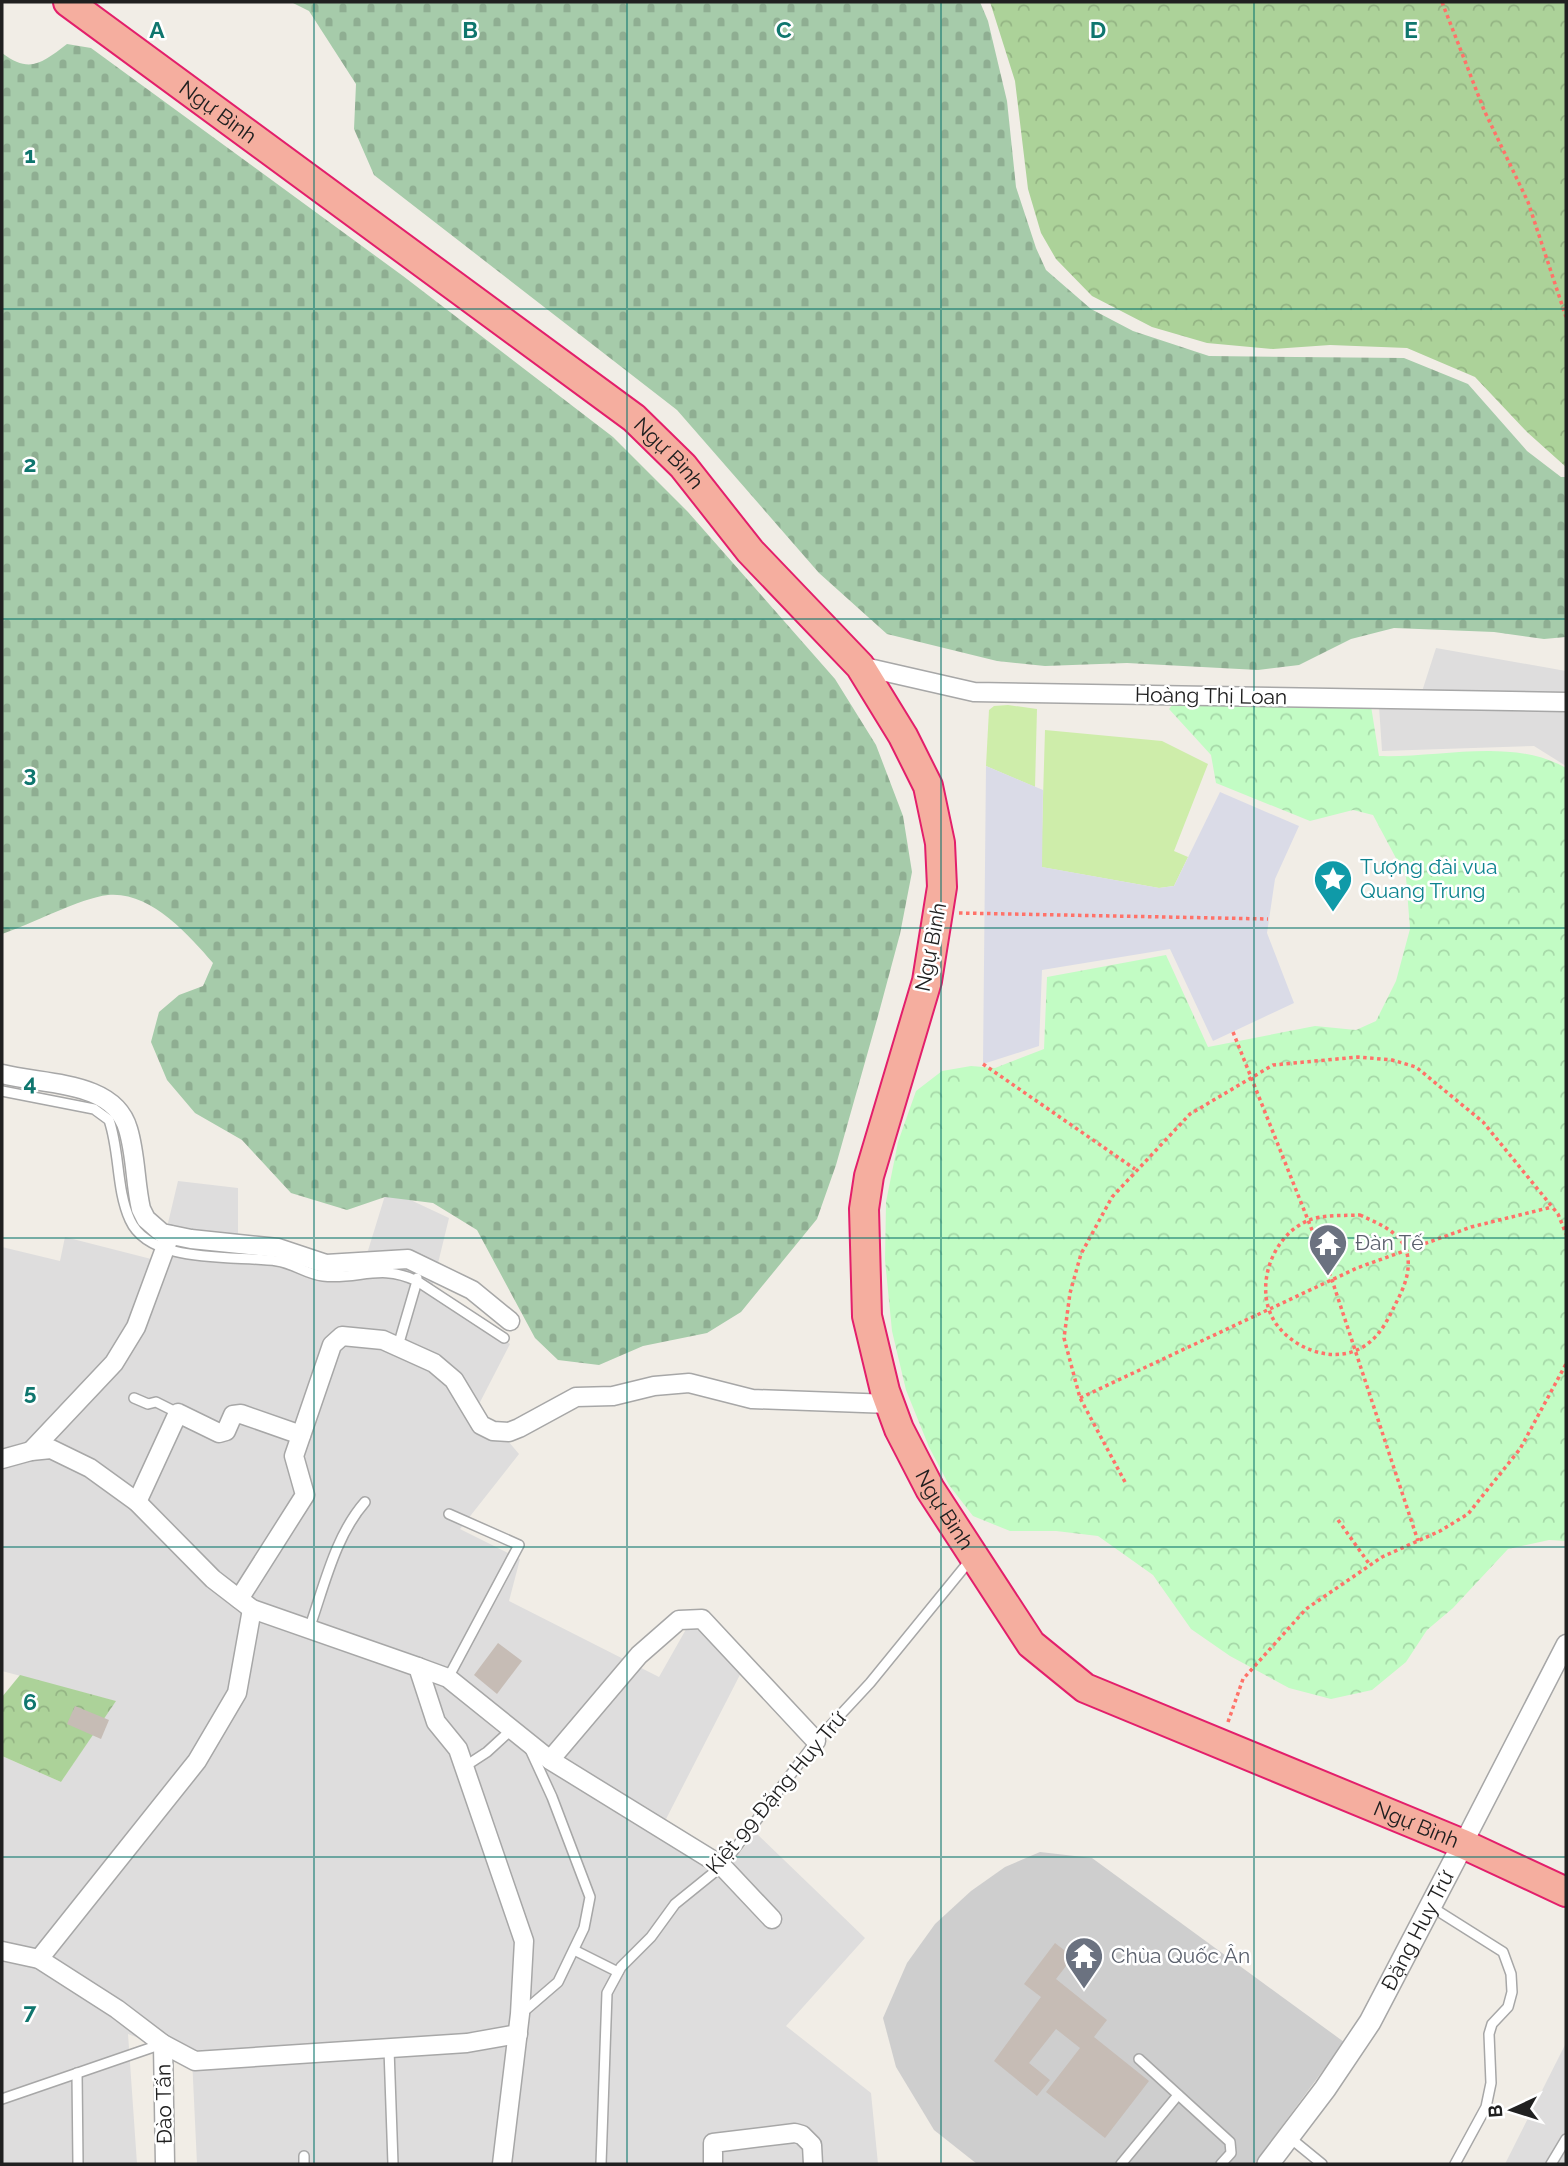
<svg xmlns="http://www.w3.org/2000/svg" width="1568" height="2166" viewBox="0 0 1568 2166" font-family="Raleway,sans-serif">
  <style>
    .residential { fill: #dedddd }
    .religious { fill: #cecece }
    .grass { fill: #ceedaa }
    .forest { fill: url(#forest-crowns) }
    .cemetery { fill: url(#cemetery-stones) }
    .park { fill: url(#park-crowns) }
    .plaza { fill: #dadbe7 }
    .building { fill: #c6bcb5 }
    .lines { fill: none; stroke-linecap: round; stroke-linejoin: round }
    .service-casing { stroke: #a7a7a7; stroke-width: 12 }
    .minor-casing { stroke: #a7a7a7; stroke-width: 21 }
    .tertiary-casing { stroke: #a7a7a7; stroke-width: 24 }
    .trunk-casing { stroke: #e31f6b; stroke-width: 32 }
    .path { stroke: #ff7269; stroke-width: 3.5; stroke-dasharray: 3.5 3.5; stroke-linecap: butt }
    .service { stroke: #fff; stroke-width: 9 }
    .minor { stroke: #fff; stroke-width: 18 }
    .tertiary { stroke: #fff; stroke-width: 21 }
    .trunk { stroke: #f5ae9f; stroke-width: 28 }
    .grid { fill: none; stroke: #0f766e; stroke-width: 2; stroke-opacity: 0.55 }
    .labels { text-anchor: middle; stroke-width: 5; stroke-linejoin: round; paint-order: stroke }
    .street-label { font-size: 21px; fill: #202020; stroke: #fff }
    .culture-label { font-size: 21px; fill: #0d838f; stroke: #fff; text-anchor: start }
    .worship-label { font-size: 21px; fill: #5b616d; stroke: #fff; text-anchor: start }
    .grid-label { font-size: 23px; text-anchor: middle; font-weight: bold; fill: #0f766e; stroke: #fff; stroke-width: 5; stroke-linejoin: round; paint-order: stroke }
  </style>
  <defs>
    <pattern id="forest-crowns" width="20" height="18" patternUnits="userSpaceOnUse" patternTransform="scale(1.75)"><rect width="20" height="18" fill="#acd299"/><path d="M2 6a3 3 0 1 1 6 0M12 15a3 3 0 1 1 6 0" fill="none" stroke="#94b484"/></pattern>
    <pattern id="cemetery-stones" width="16" height="16" patternUnits="userSpaceOnUse" patternTransform="scale(1.75)"><rect width="16" height="16" fill="#a6cbaa"/><path d="M2 7V4a2 2 0 0 1 4 0v3zM10 15v-3a2 2 0 0 1 4 0v3z" fill="#8fae92"/></pattern>
    <pattern id="park-crowns" width="20" height="18" patternUnits="userSpaceOnUse" patternTransform="scale(1.75)"><rect width="20" height="18" fill="#c2fcc4"/><path d="M2 6a3 3 0 1 1 6 0M12 15a3 3 0 1 1 6 0" fill="none" stroke="#a6d8a8"/></pattern>
  </defs>
  <rect width="100%" height="100%" fill="#f1ede6"/>
  <g class="residential">
    <polygon points="1436,648 1566,671 1566,766 1534,746 1382,751 1379,706 1417,707"/>
    <polygon points="178,1181 238,1188 238,1262 366,1257 387,1189 449,1218 432,1288 510,1344 478,1406 519,1454 460,1529 520,1559 509,1601 659,1677 689,1624 746,1663 665,1821 732,1862 756,1833 865,1938 786,2026 871,2093 878,2164 197,2164 192,2058 128,2034 137,2164 2,2164 2,1756 61,1782 115,1701 2,1671 2,1247 60,1261 65,1237 159,1261"/>
    <polygon points="1566,2043 1566,2164 1505,2164"/>
  </g>
  <polygon class="religious" points="1040,1852 1092,1858 1344,2042 1254,2164 977,2164 934,2130 896,2067 883,2018 907,1963 935,1924 971,1891 1005,1867"/>
  <g class="grass">
    <polygon points="1008,705 1037,709 1035,787 986,766 989,710 994,706"/>
    <polygon points="1045,730 1162,741 1208,764 1174,851 1188,857 1174,886 1159,888 1041,867"/>
  </g>
  <g class="forest">
    <polygon points="990,2 1566,2 1566,467 1527,432 1475,377 1407,348 1330,345 1273,349 1207,343 1152,327 1092,296 1056,259 1041,233 1028,189 1015,81"/>
    <polygon points="20,1675 116,1701 61,1782 2,1756 2,1697"/>
  </g>
  <g class="cemetery">
    <polygon points="291,2 980,2 988,21 1007,101 1016,187 1036,248 1046,270 1091,309 1133,331 1209,356 1404,358 1468,384 1527,451 1561,477 1566,477 1566,637 1544,639 1494,632 1394,628 1351,639 1299,665 1258,670 1127,663 1045,666 997,661 887,634 819,573 677,410 374,175 354,129 356,84 309,11"/>
    <path d="M67 44 91 48 403 276 613 437 688 512 835 679 876 745 903 816 912 872 900 934 878 1016 836 1165 817 1219 741 1312 707 1333 643 1346 599 1365 558 1360 535 1338 477 1230 433 1203 385 1197 347 1210 291 1193 242 1140 195 1113 167 1080 151 1042 159 1012 179 995 203 986 213 963C188 934 150 891 108 895 80 898 30 925 2 934V53C30 74 42 63 67 44Z"/>
  </g>
  <path class="park" d="M1174 703 1371 706 1379 756C1439 758 1512 737 1566 768V1541L1549 1540 1508 1549 1453 1608 1427 1630 1406 1662 1372 1690 1331 1699 1289 1688 1230 1656 1191 1629 1153 1575 1098 1536 1056 1531H1010L973 1516 949 1485 929 1447 906 1390 892 1331 885 1260 886 1202 898 1142 916 1091 942 1071 971 1066 995 1068 1044 1049 1047 977 1166 955 1208 1047 1315 1026 1356 1030 1376 1021 1396 981 1410 929 1406 877 1373 815 1353 810 1310 821 1216 783 1211 755 1169 709Z"/>
  <polygon class="plaza" points="986,766 1043,790 1042,867 1159,888 1174,886 1220,792 1299,826 1275,879 1267,933 1294,1003 1213,1041 1170,949 1042,970 1039,1046 983,1064"/>
  <g class="building">
    <polygon points="498,1643 522,1661 497,1694 474,1675"/>
    <polygon points="75,1706 109,1720 101,1739 67,1724"/>
    <polygon points="1055,1943 1073,1957 1056,1979 1107,2020 1094,2037 1149,2081 1105,2138 1046,2092 1080,2048 1056,2029 1029,2063 1050,2080 1037,2096 994,2061 1041,1997 1024,1984"/>
  </g>
  <g class="lines">
    <g class="service-casing">
      <g id="service">
        <path d="M2 1091 94 1109 109 1120C120 1152 116 1189 130 1220 150 1265 235 1255 277 1261 293 1263 306 1274 323 1276 359 1280 380 1263 417 1281L398 1346"/>
        <polyline points="417,1278 417,1281 504,1338"/>
        <polyline points="134,1398 148,1404 156,1402 178,1413"/>
        <path d="M309 1629C324 1587 335 1536 365 1502"/>
        <polyline points="448,1678 519,1545 449,1514"/>
        <polyline points="464,1767 487,1752 511,1730"/>
        <polyline points="1430,1906 1503,1952 1511,1974 1512,1992 1508,2007 1492,2024 1489,2034 1491,2083 1486,2107 1455,2164"/>
        <polyline points="574,1950 618,1972"/>
        <polyline points="522,2013 558,1982 584,1928 590,1897 552,1797 529,1747"/>
        <polyline points="389,2049 393,2164"/>
        <polyline points="1139,2059 1230,2142 1231,2153 1221,2164"/>
        <polyline points="77,2073 78,2164"/>
        <polyline points="2,2099 162,2044"/>
        <polyline points="1289,2137 1322,2164"/>
        <polyline points="304,2164 304,2156"/>
        <polyline points="601,2164 607,1993 621,1967 651,1937 675,1904 722,1866 816,1741 870,1683 971,1559"/>
        <polyline points="1121,2164 1178,2095"/>
        <polyline points="1551,2164 1566,2139"/>
      </g>
    </g>
    <g class="minor-casing">
      <g id="minor">
        <polyline points="860,666 974,692 1566,702"/>
        <path d="M2 1074C43 1085 114 1080 128 1129 136 1155 135 1183 141 1209L146 1219 162 1233 191 1239 278 1248 326 1264 408 1259 472 1290 510 1321"/>
        <polyline points="31,1451 114,1363 136,1327 170,1235"/>
        <polyline points="2,1459 31,1451 51,1449 90,1468 137,1502 213,1579 252,1609 418,1667 436,1722 458,1749 524,1941 520,2014 502,2164"/>
        <polyline points="137,1502 178,1413 219,1433 226,1431 233,1415 241,1414 301,1435"/>
        <polyline points="239,1599 305,1495 294,1456 332,1345 342,1336 383,1340 434,1363 454,1380 481,1425 493,1431 509,1432 519,1428 576,1397 613,1396 654,1386 689,1383 752,1399 890,1404"/>
        <polyline points="418,1667 448,1678 550,1760 722,1866 772,1919"/>
        <polyline points="550,1760 639,1655 679,1620 702,1619 816,1741"/>
        <polyline points="1463,1844 1566,1644"/>
        <polyline points="2,1951 39,1959 117,2009 163,2044 195,2061 467,2043 518,2034"/>
        <polyline points="39,1959 197,1761 237,1693 252,1609"/>
        <polyline points="163,2044 165,2164"/>
        <polyline points="713,2164 713,2143 795,2133 802,2135 812,2145 813,2164"/>
      </g>
    </g>
    <g class="tertiary-casing">
      <g id="tertiary">
        <path id="s1" d="M1268 2164 1325 2089 1370 2022 1463 1844"/>
      </g>
    </g>
    <g class="trunk-casing">
      <g id="trunk">
        <path id="s2" d="M68 2 634 418 683 466 750 551 860 666 903 736 928 786 940 843 942 887 927 981 869 1176 864 1209 867 1316 885 1391 899 1429 930 1489 1031 1644 1085 1688 1463 1844 1566 1892"/>
      </g>
    </g>
    <g class="path">
      <polyline points="1442,2 1484,110 1528,202 1566,317"/>
      <polyline points="959,913 1268,919"/>
      <polyline points="1233,1032 1332,1280 1418,1541"/>
      <polyline points="983,1064 1135,1169"/>
      <path d="M1360 1215C1377 1223 1399 1231 1406 1250 1412 1267 1405 1286 1397 1301 1390 1315 1383 1331 1371 1341 1342 1367 1297 1352 1277 1325 1253 1293 1269 1238 1307 1221 1322 1214 1344 1216 1360 1215Z"/>
      <polyline points="1080,1398 1357,1268 1471,1227 1552,1207"/>
      <polyline points="1125,1482 1080,1398 1064,1338 1070,1293 1081,1254 1112,1197 1190,1114 1273,1065 1358,1057 1392,1060 1416,1067 1483,1122 1558,1214 1566,1234"/>
      <polyline points="1338,1520 1370,1565"/>
      <polyline points="1228,1722 1243,1679 1306,1609 1382,1557 1440,1531 1468,1514 1520,1449 1566,1364"/>
    </g>
    <use href="#service" class="service"/>
    <use href="#minor" class="minor"/>
    <use href="#tertiary" class="tertiary"/>
    <use href="#trunk" class="trunk"/>
  </g>
  <path class="grid" d="M314 2V2164M627 2V2164M941 2V2164M1254 2V2164M2 309H1566M2 619H1566M2 928H1566M2 1238H1566M2 1547H1566M2 1857H1566"/>
  <defs>
    <g id="sight-pin" transform="scale(2.0125)"><path d="M0 17L-7.5 6A9.5 9.5 0 1 1 7.5 6Z" fill="#0f9aa8" stroke="#fff"/><path d="M0-6L1.8-2.2L6-1.7L2.9 1.2L3.7 5.4L0 3.3L-3.7 5.4L-2.9 1.2L-6-1.7L-1.8-2.2Z" fill="#fff"/></g>
    <g id="temple-pin" transform="scale(2.0125)"><path d="M0 17L-7.5 6A9.5 9.5 0 1 1 7.5 6Z" fill="#6b7280" stroke="#fff"/><path d="M0-6L5-2H3V0L6.5 2.5H4V6H1.5V3h-3V6H-4V2.5H-6.5L-3 0V-2H-5Z" fill="#fff"/></g>
  </defs>
  <g fill-rule="evenodd">
    <use href="#sight-pin" x="1333" y="879"/>
    <use href="#temple-pin" x="1328" y="1243"/>
    <use href="#temple-pin" x="1084" y="1956"/>
  </g>
  <g class="labels">
    <g class="street-label">
      <text dy="7" stroke="none"><textPath href="#s2" startOffset="186">Ngự Bình</textPath></text>
      <text dy="7" stroke="none"><textPath href="#s2" startOffset="752">Ngự Bình</textPath></text>
      <text transform="translate(1211 696) rotate(1)" y="7">Hoàng Thị Loan</text>
      <text transform="translate(931 947) rotate(-79)" y="7">Ngự Bình</text>
      <text dy="7" stroke="none"><textPath href="#s2" startOffset="1928">Ngự Bình</textPath></text>
      <text transform="translate(776 1793) rotate(-50)" y="7">Kiệt 99 Đặng Huy Trứ</text>
      <text dy="7" stroke="none"><textPath href="#s2" startOffset="2516">Ngự Bình</textPath></text>
      <text dy="7" stroke="none"><textPath href="#s1" startOffset="278">Đặng Huy Trứ</textPath></text>
      <text transform="translate(164 2104) rotate(-91)" y="7">Đào Tấn</text>
    </g>
    <g class="culture-label">
      <text x="1360" y="874">Tượng đài vua<tspan x="1360" dy="24">Quang Trung</tspan></text>
    </g>
    <g class="worship-label">
      <text x="1355" y="1250">Đàn Tế</text>
      <text x="1111" y="1963">Chùa Quốc Ân</text>
    </g>
  </g>
  <g class="grid-label">
    <text x="157" y="38">A</text>
    <text x="470" y="38">B</text>
    <text x="784" y="38">C</text>
    <text x="1098" y="38">D</text>
    <text x="1411" y="38">E</text>
    <text x="30" y="163">1</text>
    <text x="30" y="472">2</text>
    <text x="30" y="782">3</text>
    <text x="30" y="1091">4</text>
    <text x="30" y="1400">5</text>
    <text x="30" y="1710">6</text>
    <text x="30" y="2019">7</text>
  </g>
  <rect width="1568" height="2166" fill="none" stroke="#202020" stroke-width="7"/>
  <g transform="translate(1512 2110) rotate(266)" stroke="#ffffff" stroke-width="5" paint-order="stroke">
  <path d="M0-5L12 26L0 18L-12 26Z" fill="#202020"/>
  <text y="-10" font-size="19" font-weight="bold" text-anchor="middle" fill="#202020">B</text>
  </g>
</svg>
